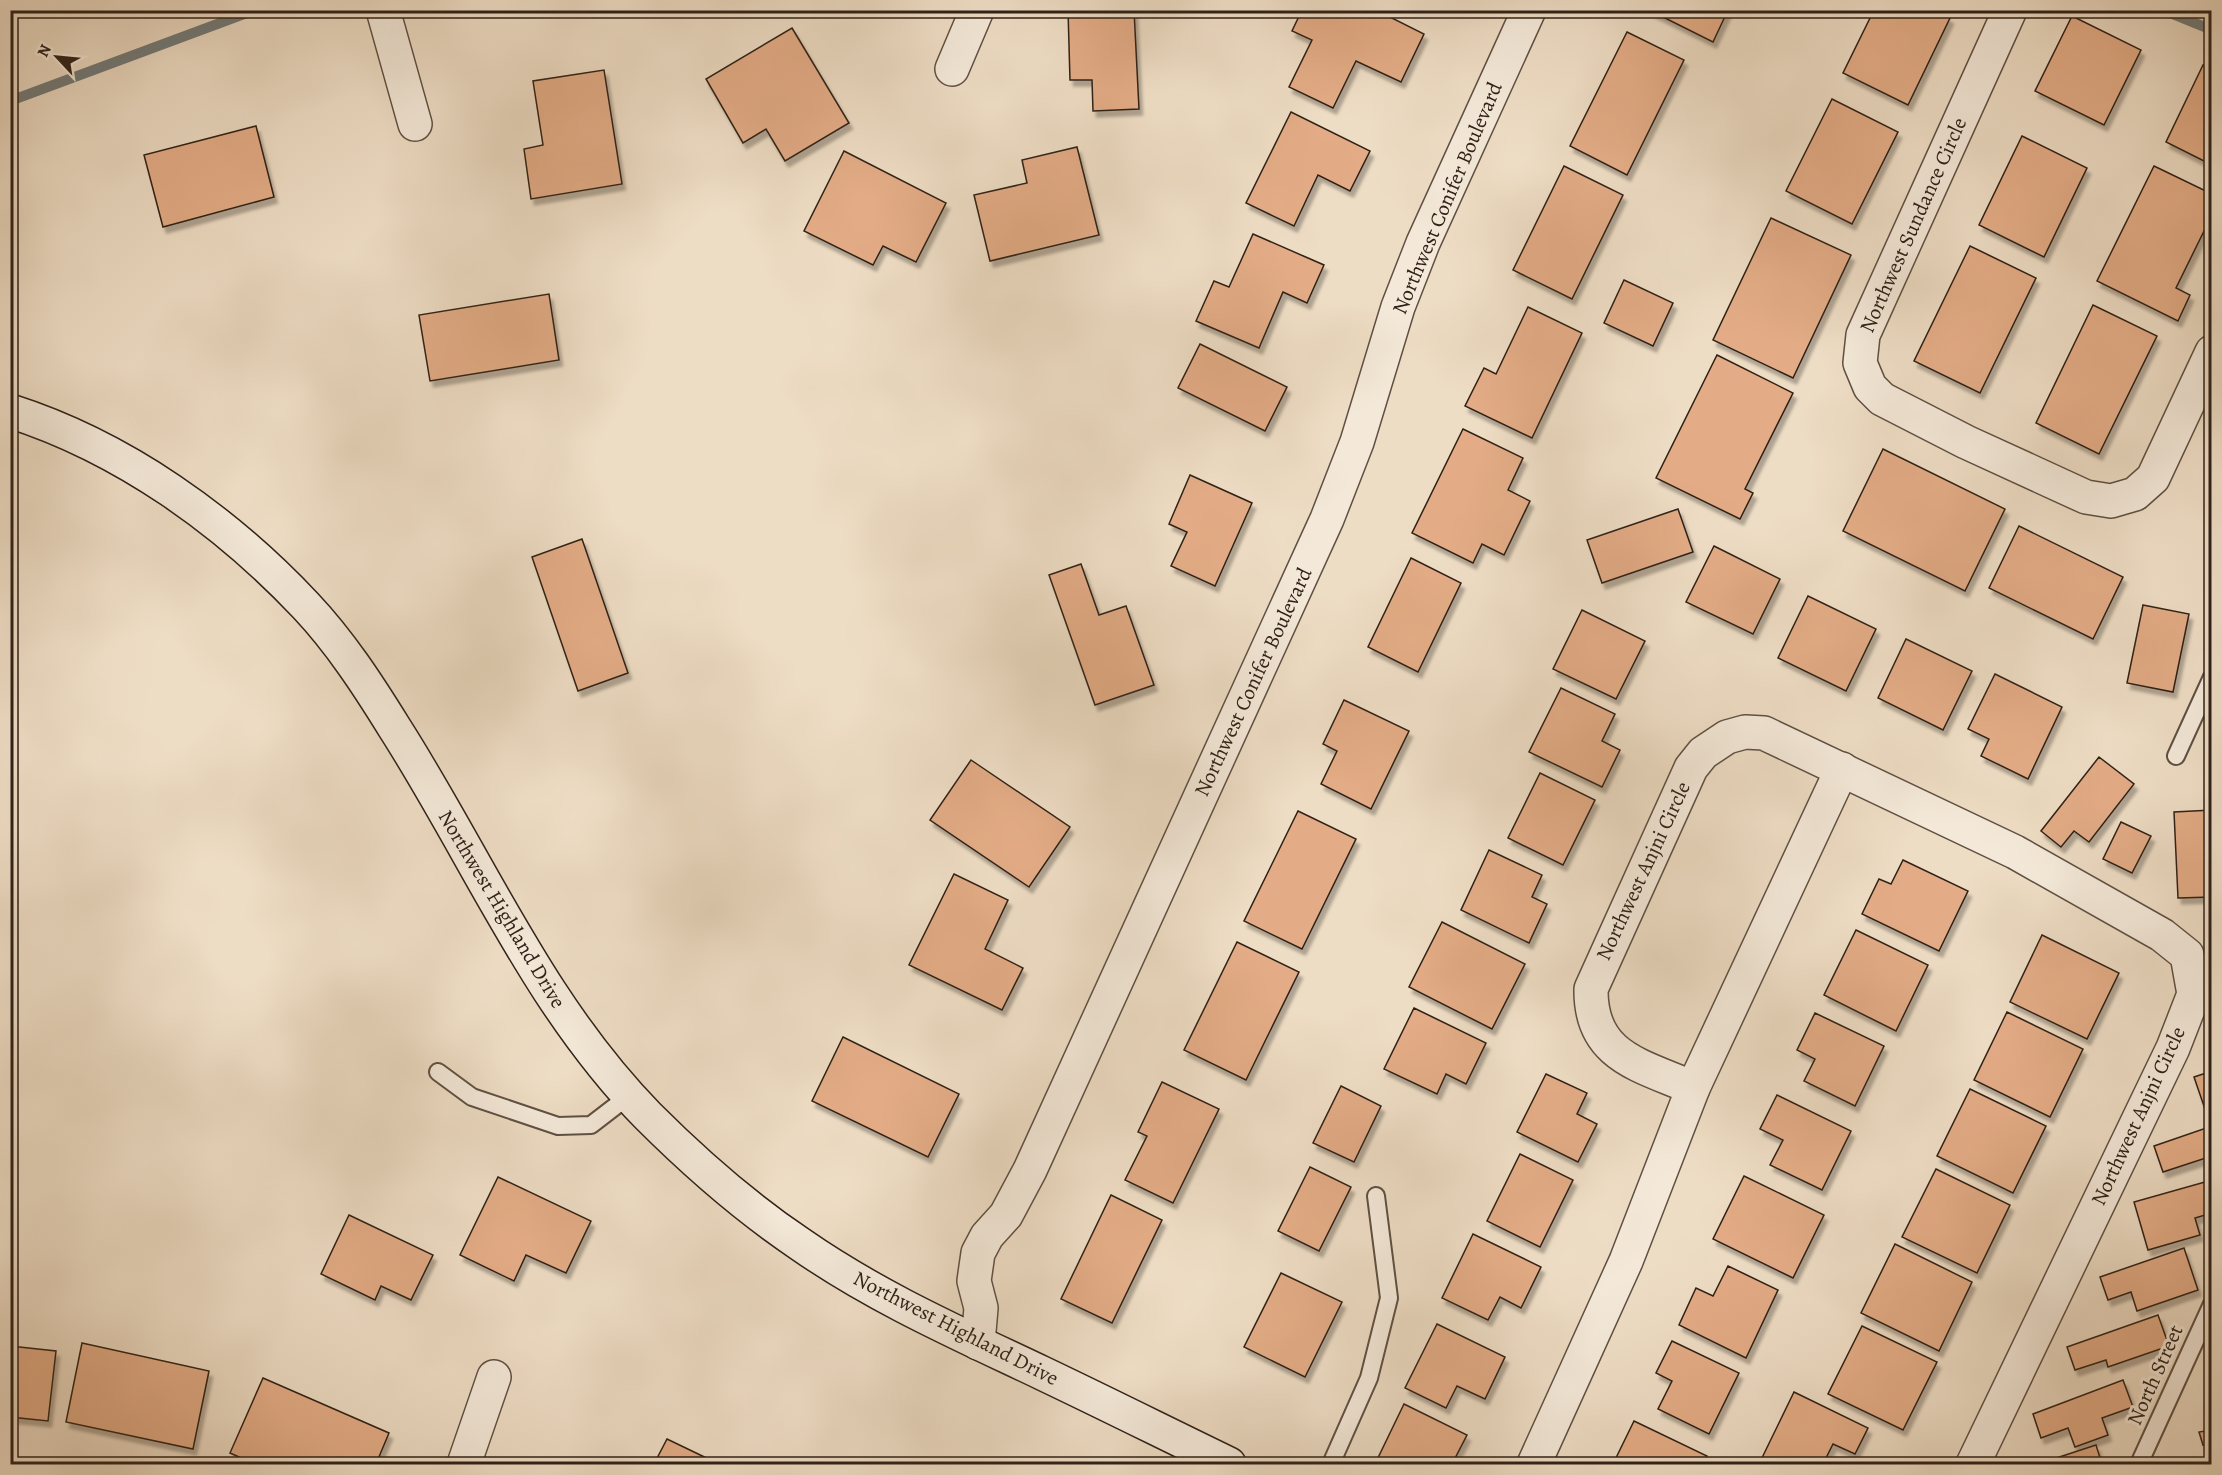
<svg xmlns="http://www.w3.org/2000/svg" width="2222" height="1475" viewBox="0 0 2222 1475" font-family="Alegreya,serif">
  <style>
    .lines { fill: none; stroke-linecap: round; stroke-linejoin: round }
    .stream { stroke: #727c7c; stroke-width: 10 }
    .building { fill: #e3ac86; stroke: #2f2118; stroke-width: 1.5; filter: url(#shadow) }
    .lane-casing { stroke: #5f5043; stroke-width: 20 }
    .street-casing { stroke: #5f5043; stroke-width: 36 }
    .secondary-casing { stroke: #2f2118; stroke-width: 36 }
    .lane { stroke: #f4e9d9; stroke-width: 16 }
    .street { stroke: #f4e9d9; stroke-width: 33 }
    .secondary { stroke: #f4e9d9; stroke-width: 33 }
    .labels { text-anchor: middle; stroke-width: 6; stroke-linejoin: round; paint-order: stroke }
    .street-label { font-size: 21px; fill: #2f2118; stroke: #f4e9d9 }
  </style>
  <defs>
    <filter id="shadow"><feDropShadow dx="3.5" dy="6" stdDeviation="1.5" flood-color="#0004"/></filter>
  </defs>
  <rect width="100%" height="100%" fill="#eeddc5"/>
  <filter id="stains"><feTurbulence type="fractalNoise" baseFrequency=".00333" numOctaves="4"/><feColorMatrix values="0 0 0 0 .2 0 0 0 0 .09 0 0 0 0 .02 0 0 0 .5 -.17"/></filter>
  <radialGradient id="worn" r=".72"><stop offset=".6" stop-color="#630" stop-opacity="0"/><stop offset="1" stop-color="#630" stop-opacity=".3"/></radialGradient>
  <g class="lines">
    <g class="stream">
      <polyline points="2163,10 2212,30"/>
      <polyline points="10,101 255,10"/>
    </g>
  </g>
  <g class="building">
    <polygon points="1068,10 1134,10 1139,109 1093,111 1092,80 1070,80"/>
    <polygon points="1302,10 1376,10 1424,34 1401,82 1356,61 1333,108 1289,87 1312,40 1292,31"/>
    <polygon points="1649,10 1728,10 1713,42"/>
    <polygon points="1874,10 1935,10 1950,18 1908,105 1843,73"/>
    <polygon points="2072,16 2141,50 2104,125 2035,91"/>
    <polygon points="792,28 849,123 785,161 766,129 743,143 706,79"/>
    <polygon points="1627,32 1684,60 1627,175 1570,146"/>
    <polygon points="2203,65 2212,69 2212,165 2166,142"/>
    <polygon points="604,70 622,184 531,199 524,149 543,145 533,81"/>
    <polygon points="1832,99 1898,132 1852,224 1786,191"/>
    <polygon points="1291,112 1370,151 1350,191 1318,175 1294,226 1246,203"/>
    <polygon points="256,126 274,197 163,227 144,155"/>
    <polygon points="2022,136 2087,168 2044,257 1979,225"/>
    <polygon points="1077,147 1099,235 990,261 974,195 1027,183 1022,160"/>
    <polygon points="844,151 946,203 916,262 883,246 873,265 804,231"/>
    <polygon points="1564,166 1623,195 1572,299 1513,270"/>
    <polygon points="2154,166 2212,194 2212,227 2207,225 2176,288 2190,295 2178,321 2097,281"/>
    <polygon points="1771,218 1851,255 1793,378 1713,340"/>
    <polygon points="1253,234 1324,265 1307,303 1283,292 1259,348 1196,321 1214,281 1229,287"/>
    <polygon points="1970,246 2036,278 1980,393 1914,361"/>
    <polygon points="1624,280 1673,303 1653,346 1604,323"/>
    <polygon points="549,294 559,360 430,381 419,315"/>
    <polygon points="2093,305 2157,336 2099,454 2036,423"/>
    <polygon points="1528,307 1582,333 1532,438 1465,406 1484,368 1496,374"/>
    <polygon points="1200,344 1287,387 1265,431 1178,388"/>
    <polygon points="1717,355 1793,393 1745,489 1753,493 1740,519 1656,478"/>
    <polygon points="1463,429 1523,458 1508,490 1530,501 1504,555 1482,544 1473,563 1412,533"/>
    <polygon points="1883,449 2005,509 1965,591 1843,531"/>
    <polygon points="1190,475 1252,503 1215,586 1171,566 1187,532 1169,524"/>
    <polygon points="2206,485 2212,485 2212,584 2207,584"/>
    <polygon points="1678,509 1693,552 1602,583 1587,540"/>
    <polygon points="2019,526 2123,577 2093,639 1989,588"/>
    <polygon points="582,539 628,673 578,691 532,557"/>
    <polygon points="1714,546 1780,579 1753,634 1686,602"/>
    <polygon points="1411,558 1461,583 1418,672 1368,647"/>
    <polygon points="1081,564 1099,615 1126,606 1154,685 1095,705 1049,575"/>
    <polygon points="1808,596 1876,629 1846,691 1778,658"/>
    <polygon points="2143,605 2189,614 2173,692 2127,683"/>
    <polygon points="1582,610 1645,641 1616,699 1553,669"/>
    <polygon points="1906,639 1972,671 1943,730 1878,698"/>
    <polygon points="1995,674 2062,707 2028,779 1981,756 1989,739 1968,729"/>
    <polygon points="1561,688 1615,714 1602,741 1620,750 1602,787 1529,752"/>
    <polygon points="1344,700 1409,731 1371,809 1321,784 1337,751 1323,744"/>
    <polygon points="2099,757 2134,784 2089,842 2074,831 2061,847 2041,831"/>
    <polygon points="971,760 1070,827 1029,887 930,820"/>
    <polygon points="1540,773 1595,800 1563,865 1508,838"/>
    <polygon points="2212,810 2212,897 2178,898 2174,812"/>
    <polygon points="1298,811 1356,839 1302,949 1244,921"/>
    <polygon points="2121,822 2151,836 2132,873 2103,859"/>
    <polygon points="1489,850 1542,875 1532,897 1547,904 1529,943 1461,910"/>
    <polygon points="1903,860 1968,891 1939,951 1862,914 1879,879 1891,884"/>
    <polygon points="954,874 1008,900 985,949 1023,968 1002,1010 909,965"/>
    <polygon points="1442,922 1525,964 1492,1029 1409,987"/>
    <polygon points="1856,930 1928,965 1896,1031 1824,995"/>
    <polygon points="2042,935 2119,973 2087,1039 2010,1002"/>
    <polygon points="1237,942 1299,972 1246,1080 1184,1050"/>
    <polygon points="1414,1008 1486,1043 1466,1084 1446,1074 1437,1094 1384,1069"/>
    <polygon points="2007,1012 2083,1049 2050,1117 1974,1080"/>
    <polygon points="1815,1013 1884,1046 1855,1106 1804,1081 1815,1059 1797,1050"/>
    <polygon points="843,1037 959,1094 928,1157 812,1101"/>
    <polygon points="2212,1071 2212,1114 2207,1115 2194,1077"/>
    <polygon points="1546,1074 1587,1093 1577,1114 1597,1124 1578,1162 1517,1132"/>
    <polygon points="1162,1082 1219,1109 1173,1203 1125,1180 1147,1136 1138,1132"/>
    <polygon points="1341,1086 1381,1106 1354,1162 1313,1143"/>
    <polygon points="1970,1089 2046,1126 2013,1193 1937,1156"/>
    <polygon points="1777,1095 1851,1131 1822,1190 1770,1165 1783,1140 1760,1129"/>
    <polygon points="2212,1126 2212,1156 2163,1172 2154,1146"/>
    <polygon points="1520,1154 1573,1180 1540,1247 1487,1221"/>
    <polygon points="1310,1167 1351,1187 1319,1251 1278,1231"/>
    <polygon points="1936,1169 2010,1205 1977,1273 1902,1237"/>
    <polygon points="1744,1176 1824,1215 1793,1278 1713,1239"/>
    <polygon points="498,1177 591,1221 566,1273 526,1255 514,1281 460,1255"/>
    <polygon points="2212,1180 2212,1213 2195,1218 2200,1235 2148,1250 2134,1202"/>
    <polygon points="1111,1195 1162,1220 1112,1323 1061,1299"/>
    <polygon points="349,1215 433,1255 411,1300 381,1286 375,1300 321,1274"/>
    <polygon points="1473,1234 1541,1267 1521,1308 1500,1297 1488,1320 1442,1298"/>
    <polygon points="1895,1244 1972,1282 1939,1351 1861,1313"/>
    <polygon points="2184,1248 2198,1290 2137,1311 2131,1292 2108,1300 2100,1277"/>
    <polygon points="1728,1266 1778,1290 1746,1358 1679,1325 1696,1288 1713,1296"/>
    <polygon points="1281,1273 1342,1302 1305,1377 1244,1347"/>
    <polygon points="2158,1315 2169,1346 2108,1367 2106,1360 2075,1370 2067,1347"/>
    <polygon points="1437,1324 1505,1357 1485,1399 1457,1386 1446,1408 1405,1388"/>
    <polygon points="1862,1326 1937,1362 1903,1430 1828,1394"/>
    <polygon points="1672,1341 1739,1373 1709,1434 1658,1409 1672,1381 1656,1373"/>
    <polygon points="82,1343 209,1371 193,1449 66,1422"/>
    <polygon points="10,1346 56,1351 48,1421 10,1417"/>
    <polygon points="263,1378 389,1433 376,1464 255,1464 230,1453"/>
    <polygon points="2123,1380 2133,1407 2102,1418 2108,1435 2075,1447 2068,1428 2041,1438 2033,1414"/>
    <polygon points="1794,1392 1868,1428 1855,1454 1833,1444 1823,1464 1759,1464"/>
    <polygon points="1404,1404 1467,1435 1452,1464 1380,1464 1376,1462"/>
    <polygon points="1634,1421 1707,1456 1702,1464 1613,1464"/>
    <polygon points="2212,1430 2212,1443 2203,1445 2199,1432"/>
    <polygon points="667,1439 719,1464 654,1464"/>
    <polygon points="2096,1445 2102,1464 2038,1464"/>
  </g>
  <g class="lines">
    <g class="lane-casing">
      <g id="lane">
        <polyline points="2176,756 2212,677"/>
        <polyline points="438,1072 472,1097 558,1126 591,1125 630,1095"/>
        <polyline points="1331,1464 1369,1378 1389,1298 1376,1196"/>
        <polyline points="2139,1464 2212,1304"/>
      </g>
    </g>
    <g class="street-casing">
      <g id="street">
        <polyline points="383,10 415,124"/>
        <polyline points="2010,10 1863,335 1860,363 1870,387 1882,399 1966,442 2086,497 2111,501 2135,494 2153,478 2212,352"/>
        <polyline points="952,69 977,10"/>
        <path d="M1693 1088C1641 1065 1590 1057 1591 989L1691 768 1703 753 1727 737 1745 732 1764 733 2015 852 2162 935 2187 955 2194 994 2173 1048 1973 1464"/>
        <polyline points="978,1343 981,1308 974,1281 978,1253 987,1236 1006,1215 1030,1170 1327,519 1357,442 1398,307 1423,243 1529,10"/>
        <polyline points="464,1464 494,1377"/>
        <polyline points="1534,1464 1626,1261 1693,1088 1842,769"/>
      </g>
    </g>
    <g class="secondary-casing">
      <path id="secondary" d="M10 411C123 447 226 521 306 606 340 642 368 685 394 727 478 858 537 1003 648 1116 695 1163 745 1207 800 1244 876 1297 960 1334 1042 1373 1105 1403 1167 1434 1229 1464"/>
    </g>
    <use href="#lane" class="lane"/>
    <use href="#street" class="street"/>
    <use href="#secondary" class="secondary"/>
  </g>
  <g class="labels">
    <g class="street-label">
      <text transform="translate(1447 198) rotate(-67)" y="7">Northwest Conifer Boulevard</text>
      <text transform="translate(1913 225) rotate(-66)" y="7">Northwest Sundance Circle</text>
      <text transform="translate(1253 682) rotate(-65)" y="7">Northwest Conifer Boulevard</text>
      <text transform="translate(1643 871) rotate(-65)" y="7">Northwest Anjni Circle</text>
      <text transform="translate(502 909) rotate(59)" y="7">Northwest Highland Drive</text>
      <text transform="translate(2138 1116) rotate(-65)" y="7">Northwest Anjni Circle</text>
      <text transform="translate(956 1328) rotate(27)" y="7">Northwest Highland Drive</text>
      <text transform="translate(2155 1375) rotate(-66)" y="7">North Street</text>
    </g>
  </g>
  <rect width="2222" height="1475" fill="none" stroke="#eeddc5" stroke-width="36"/>
  <rect x="12" y="12" width="2198" height="1451" fill="none" stroke="#2f2118" stroke-width="3"/>
  <rect x="18" y="18" width="2186" height="1439" fill="none" stroke="#2f2118" stroke-width="1.5"/>
  <g transform="translate(57 57) rotate(296)" stroke="#f4e9d9" stroke-width="4.5" paint-order="stroke">
  <path d="M0-4.5L10 22L0 15L-10 22Z" fill="#2f2118"/>
  <text y="-9" font-size="16" font-weight="bold" text-anchor="middle" fill="#2f2118">N</text>
  </g>
  <rect width="100%" height="100%" filter="url(#stains)"/>
  <rect width="100%" height="100%" fill="url(#worn)"/>
</svg>
